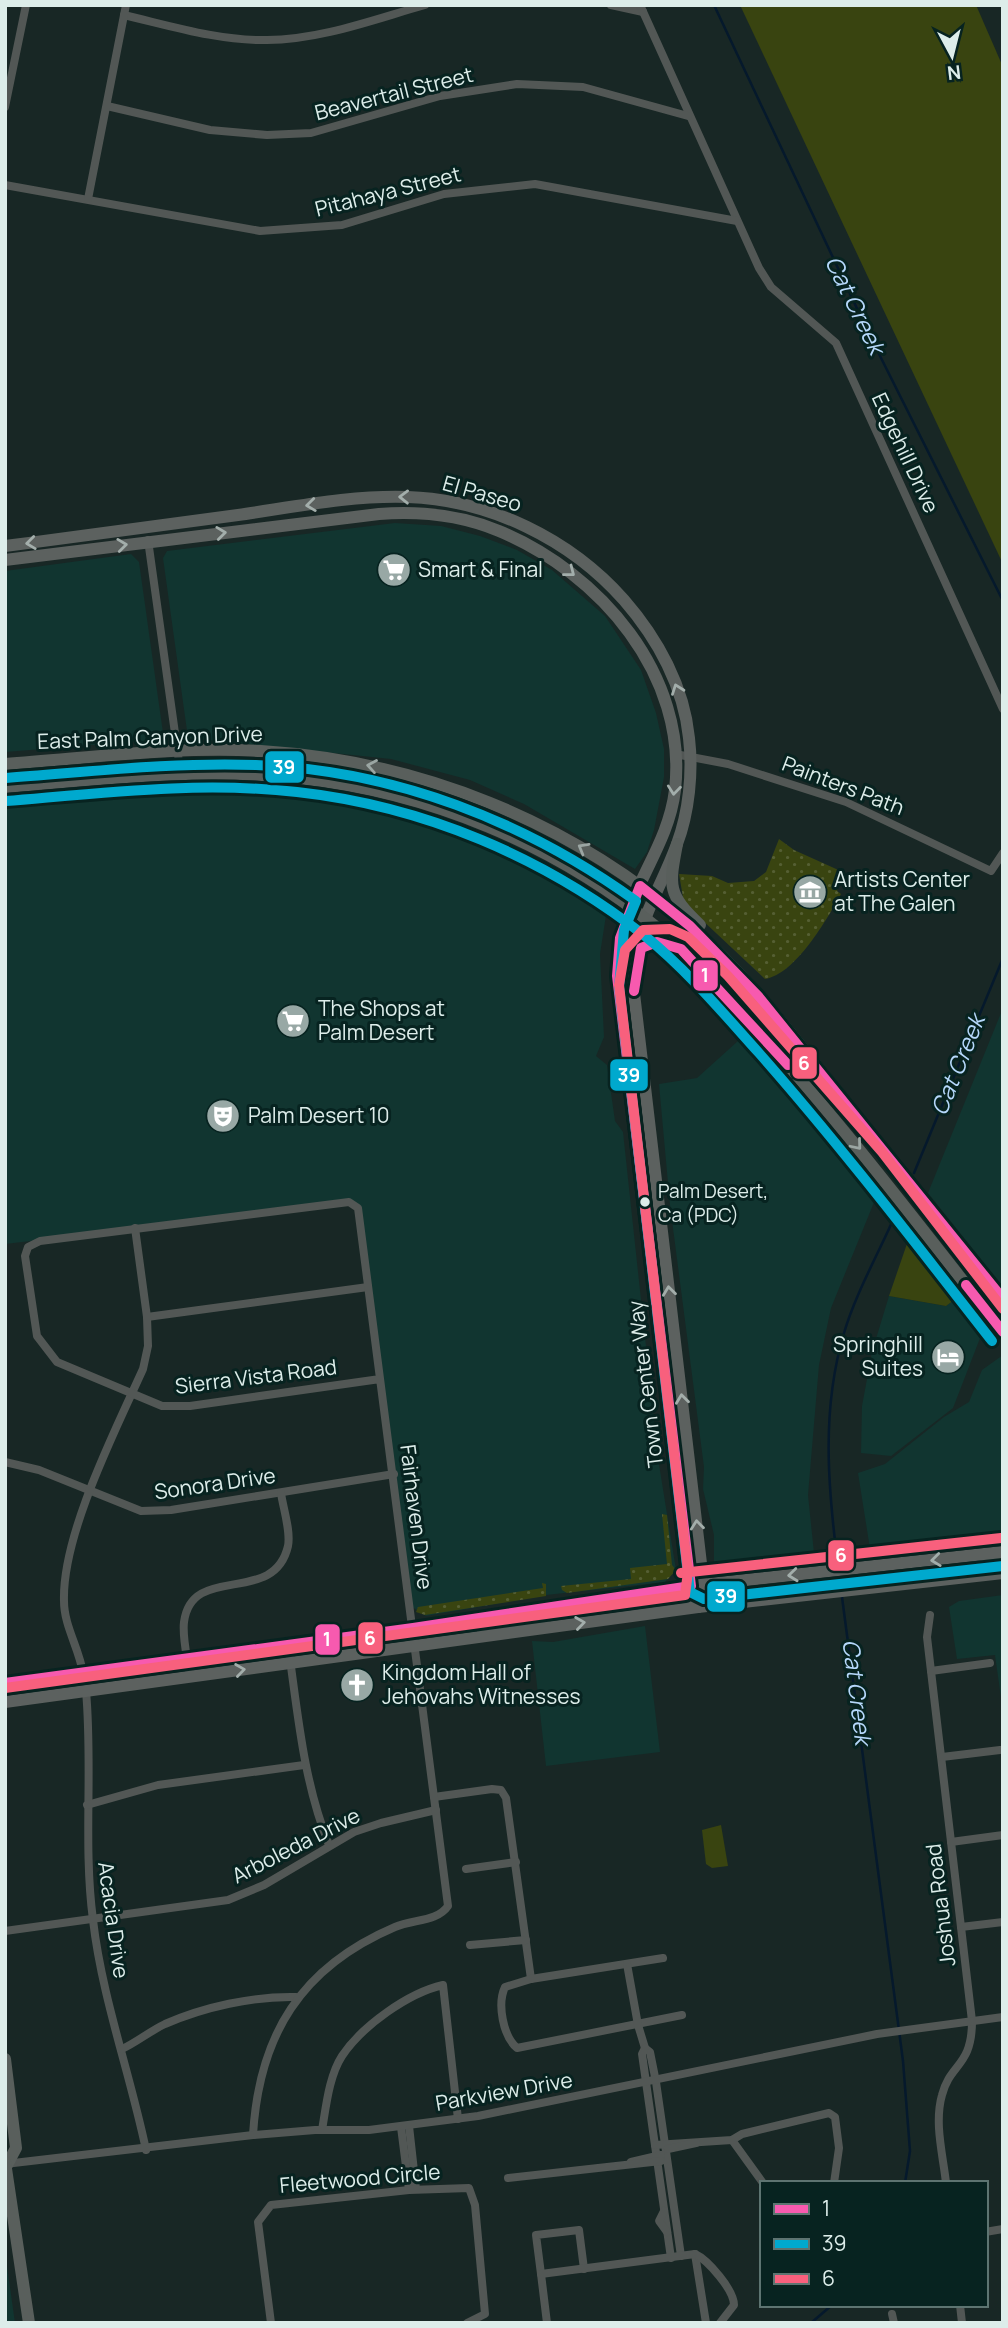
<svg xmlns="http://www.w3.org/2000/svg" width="1008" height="2328" viewBox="0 0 1008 2328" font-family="Manrope,sans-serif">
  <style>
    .built { fill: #113530 }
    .grass { fill: url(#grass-dots) }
    .park { fill: #394410 }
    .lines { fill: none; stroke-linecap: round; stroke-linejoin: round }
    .stream { stroke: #05192c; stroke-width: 2.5 }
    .street { stroke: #525755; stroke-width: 8 }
    .secondary { stroke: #5c615f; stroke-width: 12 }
    .primary { stroke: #595f5c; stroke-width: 12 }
    .bus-1-casing { stroke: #072320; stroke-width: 16 }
    .bus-2-casing { stroke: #072320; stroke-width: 16 }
    .bus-3-casing { stroke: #072320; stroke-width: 16 }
    .bus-1 { stroke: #f75aaf; stroke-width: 10 }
    .bus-2 { stroke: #00a9ce; stroke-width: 10 }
    .bus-3 { stroke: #f8607d; stroke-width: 10 }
    .oneway { stroke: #a3aeab }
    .oneway2 { stroke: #9ba6a3 }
    .bus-dot { fill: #ddedea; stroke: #072320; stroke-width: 2.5 }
    .labels { text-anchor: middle; stroke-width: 6; stroke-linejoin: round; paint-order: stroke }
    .bus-label { font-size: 19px; fill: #ddedea; stroke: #072320; text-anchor: start }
    .street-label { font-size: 21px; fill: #ddedea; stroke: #072320 }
    .poi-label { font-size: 21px; fill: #ddedea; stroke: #072320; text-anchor: start }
    .water-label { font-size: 23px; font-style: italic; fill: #b6d8fb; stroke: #072320 }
    .line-badge { stroke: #072320; stroke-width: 2.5 }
    .badge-label { font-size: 19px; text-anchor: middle; font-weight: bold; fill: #fff }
  </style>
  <defs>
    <pattern id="grass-dots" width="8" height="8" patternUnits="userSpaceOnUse" patternTransform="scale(1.75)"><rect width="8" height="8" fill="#394410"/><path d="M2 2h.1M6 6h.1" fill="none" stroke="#555f33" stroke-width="1.8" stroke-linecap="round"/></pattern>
  </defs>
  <rect width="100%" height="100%" fill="#182725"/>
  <g class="built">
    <polygon points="395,523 441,526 480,536 517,550 552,570 605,616 641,670 656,713 664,749 664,777 654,830 647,852 635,869 524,804 470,780 391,759 188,738 163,558 167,551"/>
    <polygon points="131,554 139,562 163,733 154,740 5,752 5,571"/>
    <polygon points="219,784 321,790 450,824 515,854 607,909 600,954 604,1037 596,1056 607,1065 615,1121 623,1132 658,1458 676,1570 665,1582 546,1595 426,1616 412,1607 357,1203 5,1244 5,798 162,793"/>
    <polygon points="1003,1008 1003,1287 928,1193"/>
    <polygon points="738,1041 799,1104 877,1195 831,1308 819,1365 808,1495 814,1553 722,1566 714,1562 714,1535 703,1489 704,1467 670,1205 659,1084 697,1078"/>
    <polygon points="889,1296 946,1306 958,1297 982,1333 953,1408 891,1456 861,1453 862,1406 872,1352"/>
    <polygon points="1003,1355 1003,1542 871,1555 858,1473 885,1464 944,1417 969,1402 982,1370"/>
    <polygon points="1003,1595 1003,1712 995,1655 957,1659 949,1607 959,1601"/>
    <polygon points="645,1626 660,1752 546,1766 532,1641 553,1642"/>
    <polygon points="5,2252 15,2323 5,2323"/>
  </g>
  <g class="grass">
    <path d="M779 839 794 850 845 873 837 891 841 894C827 919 796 974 765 979L684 903 679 874 712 876 728 883 754 881 766 872Z"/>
    <polygon points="662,1514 667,1515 672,1565 676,1570 668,1579 567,1593 562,1590 561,1586 631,1579 630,1568 667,1564"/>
    <polygon points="542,1583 546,1584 546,1596 425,1615 416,1612 418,1607 543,1588"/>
  </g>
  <g class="park">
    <polygon points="740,5 976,5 1003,67 1003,564"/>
    <polygon points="910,1235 958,1297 946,1306 889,1296"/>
    <polygon points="721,1825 728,1866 712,1868 706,1864 702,1830"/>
  </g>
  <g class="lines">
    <g class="stream">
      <polyline points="714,5 869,334 1003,601"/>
      <polyline points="914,1173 1003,958"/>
      <path d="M838 1566C828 1488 821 1410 844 1333 856 1292 880 1251 897 1211"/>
      <polyline points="842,1597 903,2061 910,2151 905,2183"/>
      <polyline points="811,2323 832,2305"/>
    </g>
    <g class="street">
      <polyline points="611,5 643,12"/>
      <polyline points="640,5 759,268 771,287 836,343 1003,709"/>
      <path d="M124 15C171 26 219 41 267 40 320 40 375 19 425 5"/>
      <polyline points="107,106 210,130 267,135 311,133 440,96 517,84 583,87 688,116"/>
      <polyline points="5,107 26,5"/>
      <polyline points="5,185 260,231 342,225 444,194 535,184 737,221"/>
      <polyline points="88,199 126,5"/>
      <polyline points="148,540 181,776"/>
      <polyline points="675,754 728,764 846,802 991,871 1003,853"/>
      <polyline points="147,1317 368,1287"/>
      <polyline points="5,1462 39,1470 141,1511 171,1510 394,1474"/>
      <path d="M930 1615 927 1637 972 2021C972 2067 950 2063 942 2095 934 2123 943 2155 946 2183"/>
      <path d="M288 1645C298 1714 303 1780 329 1845"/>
      <polyline points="931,1671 990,1663"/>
      <path d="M83 1673C79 1648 64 1626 64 1601 62 1535 115 1431 143 1369L148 1346 147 1317 135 1228"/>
      <path d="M190 1677C188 1660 182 1639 184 1622 192 1562 274 1607 288 1546 291 1531 283 1508 281 1493"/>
      <path d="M86 1691C93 1768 83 1844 93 1920 102 1998 130 2073 146 2150"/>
      <polyline points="942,1757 1000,1750"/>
      <polyline points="434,1797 492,1789 501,1790 506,1798 531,1979"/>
      <polyline points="87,1805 158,1785 304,1765"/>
      <polyline points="951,1842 1003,1835"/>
      <polyline points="466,1869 516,1862"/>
      <polyline points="961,1927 1003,1922"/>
      <polyline points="5,1931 228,1900 264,1885 354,1832 381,1823 436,1810"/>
      <polyline points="470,1945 526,1940"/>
      <path d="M663 1958 531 1979 505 1987C497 2004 503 2036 517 2048L682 2015"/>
      <polyline points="627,1964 638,2025 645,2048 650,2052 656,2082 681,2256"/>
      <polyline points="645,2048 642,2054 671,2258"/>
      <path d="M122 2049C137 2042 150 2031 165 2024 204 2007 253 1996 296 1997"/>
      <polyline points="409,2126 416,2189"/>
      <polyline points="401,2127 409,2190"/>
      <path d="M322 2130C326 2107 329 2076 342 2056 362 2026 408 1993 443 1985L458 2119"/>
      <path d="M253 2135C259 2035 301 1967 395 1927 413 1919 437 1922 448 1906L358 1208 349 1202 40 1241 28 1247 25 1256 37 1336 57 1362 162 1406H190L380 1379"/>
      <polyline points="732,2140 763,2183"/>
      <polyline points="655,2145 732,2140 742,2134 829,2113 835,2117 839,2148 834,2183"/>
      <polyline points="668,2149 696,2143"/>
      <polyline points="631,2162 661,2155"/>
      <polyline points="5,2164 253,2135 315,2130 369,2130 478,2116 877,2034 1003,2017"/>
      <polyline points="508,2178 661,2161"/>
      <polyline points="664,2211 659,2221 667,2232"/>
      <polyline points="985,2232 1003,2229"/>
      <polyline points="695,2254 706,2323"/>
      <polyline points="541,2274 536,2235 579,2230 584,2269"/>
      <polyline points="960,2305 962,2323"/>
      <polyline points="892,2314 894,2323"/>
      <polyline points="271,2323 258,2222 271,2205 409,2190 469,2188 475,2205 485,2314 467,2323"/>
      <path d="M547 2323 541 2274 695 2254C708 2260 734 2290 734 2305L720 2323"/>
    </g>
    <g class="secondary">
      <path d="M5 546C83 536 161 525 238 515 294 507 352 495 408 497 490 500 570 539 624 600 658 639 684 687 689 738 693 772 689 812 677 844 657 898 634 923 633 985L702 1572 698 1607"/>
      <path d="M5 560 379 514C419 511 461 515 499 531 600 573 688 675 675 790 669 840 638 877 624 924 618 941 617 958 617 976L689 1575 698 1607"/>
      <polyline points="959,1575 974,1568 1003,1562"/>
      <polyline points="483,1631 547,1616 555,1605"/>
      <polyline points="5,1683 413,1628 691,1586 1003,1552"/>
      <polyline points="5,1702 698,1607 1003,1573"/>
    </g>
    <g class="primary">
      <path d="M5 764C90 758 177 746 261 751 420 761 569 821 689 925 750 978 800 1045 850 1108 900 1172 952 1235 1003 1299"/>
      <path d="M5 787C99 779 206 767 299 778 429 792 555 844 656 927 695 960 729 999 763 1037 848 1131 924 1232 1003 1332"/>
      <path d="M677 844C669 886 667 894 700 925"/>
      <polyline points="633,985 641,948 657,942 674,946"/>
      <polyline points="5,2059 16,2148 7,2165"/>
      <polyline points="5,2162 29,2323"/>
    </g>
    <g class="bus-1-casing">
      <g id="bus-1">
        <polyline points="634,991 641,948 657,942 681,949 788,1065"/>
        <polyline points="966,1285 1003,1332"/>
        <polyline points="5,1683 413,1628 691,1586 617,976 620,938 640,886 690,926 758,996 1003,1299"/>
      </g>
    </g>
    <g class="bus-2-casing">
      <g id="bus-2">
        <path d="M6 778C89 772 172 762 256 765 394 770 525 821 636 901L624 930 619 987 690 1592 704 1599 1003 1566"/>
        <path d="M6 801C102 793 200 781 297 792 424 806 544 857 645 936 687 970 723 1013 759 1053 841 1146 916 1244 992 1341"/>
      </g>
    </g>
    <g class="bus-3-casing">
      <g id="bus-3">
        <polyline points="681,1573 1001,1538"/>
        <polyline points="5,1688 685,1595 688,1572 619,985 625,950 643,930 670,929 688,937 728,976 882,1152 1003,1309"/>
      </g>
    </g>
    <use href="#bus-1" class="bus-1"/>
    <use href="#bus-2" class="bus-2"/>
    <use href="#bus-3" class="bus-3"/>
  </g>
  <defs><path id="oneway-chevron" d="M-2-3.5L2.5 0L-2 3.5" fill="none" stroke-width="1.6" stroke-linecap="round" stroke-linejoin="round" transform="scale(1.75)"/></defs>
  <g class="oneway">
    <use href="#oneway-chevron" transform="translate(404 497) rotate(-179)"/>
    <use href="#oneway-chevron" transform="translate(311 505) rotate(173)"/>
    <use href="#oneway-chevron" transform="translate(221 533) rotate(-7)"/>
    <use href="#oneway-chevron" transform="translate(31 543) rotate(173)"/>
    <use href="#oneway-chevron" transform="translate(122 545) rotate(-7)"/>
    <use href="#oneway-chevron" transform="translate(570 572) rotate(38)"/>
    <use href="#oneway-chevron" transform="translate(677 689) rotate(-110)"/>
    <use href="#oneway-chevron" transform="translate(674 790) rotate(96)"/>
    <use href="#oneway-chevron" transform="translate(669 1291) rotate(-97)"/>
    <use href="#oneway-chevron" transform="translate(682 1399) rotate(-97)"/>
    <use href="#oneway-chevron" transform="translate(697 1525) rotate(-96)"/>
    <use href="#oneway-chevron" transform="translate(936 1560) rotate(173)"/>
    <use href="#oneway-chevron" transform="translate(793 1575) rotate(174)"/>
    <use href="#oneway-chevron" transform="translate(580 1623) rotate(-8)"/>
    <use href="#oneway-chevron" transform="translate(240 1670) rotate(-8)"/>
  </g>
  <g class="oneway2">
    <use href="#oneway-chevron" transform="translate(372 766) rotate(-170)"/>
    <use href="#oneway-chevron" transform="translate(583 848) rotate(-150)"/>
    <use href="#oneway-chevron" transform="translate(857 1145) rotate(50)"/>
  </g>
  <defs>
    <g id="supermarket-disc" transform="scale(1.75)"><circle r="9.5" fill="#98a8a5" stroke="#072320"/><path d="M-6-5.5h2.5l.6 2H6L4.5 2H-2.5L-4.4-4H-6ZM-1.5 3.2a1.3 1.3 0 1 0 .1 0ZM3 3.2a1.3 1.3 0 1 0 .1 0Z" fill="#fff"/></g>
    <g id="museum-disc" transform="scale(1.75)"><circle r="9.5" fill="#98a8a5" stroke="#072320"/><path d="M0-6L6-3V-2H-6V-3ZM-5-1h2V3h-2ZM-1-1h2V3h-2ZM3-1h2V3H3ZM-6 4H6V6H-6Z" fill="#fff"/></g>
    <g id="theatre-disc" transform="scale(1.75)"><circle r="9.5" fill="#98a8a5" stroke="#072320"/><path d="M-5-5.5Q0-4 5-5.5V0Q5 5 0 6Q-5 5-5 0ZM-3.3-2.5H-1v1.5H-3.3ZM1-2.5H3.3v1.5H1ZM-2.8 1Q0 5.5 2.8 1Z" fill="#fff"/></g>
    <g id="hotel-disc" transform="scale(1.75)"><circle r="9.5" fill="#98a8a5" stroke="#072320"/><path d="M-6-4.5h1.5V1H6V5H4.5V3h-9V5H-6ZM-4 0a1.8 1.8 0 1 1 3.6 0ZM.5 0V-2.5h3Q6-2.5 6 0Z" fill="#fff"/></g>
    <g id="church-disc" transform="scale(1.75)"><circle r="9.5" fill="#98a8a5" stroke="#072320"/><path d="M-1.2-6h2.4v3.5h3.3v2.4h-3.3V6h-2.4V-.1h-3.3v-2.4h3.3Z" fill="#fff"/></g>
  </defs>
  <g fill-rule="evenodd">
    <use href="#supermarket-disc" x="394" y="570"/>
    <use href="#museum-disc" x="810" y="892"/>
    <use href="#supermarket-disc" x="293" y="1021"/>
    <use href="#theatre-disc" x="223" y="1116"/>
    <use href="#hotel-disc" x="948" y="1357"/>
    <use href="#church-disc" x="357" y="1685"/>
  </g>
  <circle class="bus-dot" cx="645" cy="1202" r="6"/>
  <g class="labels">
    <g class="bus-label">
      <text x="658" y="1198">Palm Desert,<tspan x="658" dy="24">Ca (PDC)</tspan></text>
    </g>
    <g class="street-label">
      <text transform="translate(394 94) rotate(-14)" y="7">Beavertail Street</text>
      <text transform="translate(388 192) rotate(-14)" y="7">Pitahaya Street</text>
      <text transform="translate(905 453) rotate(65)" y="7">Edgehill Drive</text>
      <text transform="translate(482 494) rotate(16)" y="7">El Paseo</text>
      <text transform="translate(150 738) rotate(-2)" y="7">East Palm Canyon Drive</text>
      <text transform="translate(843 786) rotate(21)" y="7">Painters Path</text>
      <text transform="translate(256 1377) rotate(-7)" y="7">Sierra Vista Road</text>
      <text transform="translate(646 1384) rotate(-97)" y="7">Town Center Way</text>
      <text transform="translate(215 1484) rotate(-8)" y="7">Sonora Drive</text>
      <text transform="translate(416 1517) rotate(83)" y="7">Fairhaven Drive</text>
      <text transform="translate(296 1846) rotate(-27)" y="7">Arboleda Drive</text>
      <text transform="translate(941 1905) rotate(-97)" y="7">Joshua Road</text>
      <text transform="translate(113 1920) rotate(82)" y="7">Acacia Drive</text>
      <text transform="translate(504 2092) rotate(-10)" y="7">Parkview Drive</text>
      <text transform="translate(360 2179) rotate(-5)" y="7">Fleetwood Circle</text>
    </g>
    <g class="poi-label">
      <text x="418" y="577">Smart &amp; Final</text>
      <text x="834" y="887">Artists Center<tspan x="834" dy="24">at The Galen</tspan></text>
      <text x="318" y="1016">The Shops at<tspan x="318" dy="24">Palm Desert</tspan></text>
      <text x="248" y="1123">Palm Desert 10</text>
      <text x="923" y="1352" text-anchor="end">Springhill<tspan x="923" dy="24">Suites</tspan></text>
      <text x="382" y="1680">Kingdom Hall of<tspan x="382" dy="24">Jehovahs Witnesses</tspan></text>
    </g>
    <g class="water-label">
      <text transform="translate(855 305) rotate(64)" y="8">Cat Creek</text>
      <text transform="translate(958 1065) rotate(-68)" y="8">Cat Creek</text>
      <text transform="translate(857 1692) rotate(83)" y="8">Cat Creek</text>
    </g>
  </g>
  <g class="line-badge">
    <rect x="264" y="750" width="41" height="34" rx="7" fill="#00a9ce"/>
    <rect x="692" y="959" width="27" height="33" rx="7" fill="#f75aaf"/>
    <rect x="791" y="1046" width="27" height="34" rx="7" fill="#f8607d"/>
    <rect x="609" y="1058" width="40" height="34" rx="7" fill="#00a9ce"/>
    <rect x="827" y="1539" width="28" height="33" rx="7" fill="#f8607d"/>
    <rect x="706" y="1580" width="40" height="33" rx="7" fill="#00a9ce"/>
    <rect x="357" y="1621" width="27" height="34" rx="7" fill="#f8607d"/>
    <rect x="314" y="1623" width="27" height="33" rx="7" fill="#f75aaf"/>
  </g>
  <g class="badge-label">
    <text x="284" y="774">39</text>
    <text x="705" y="982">1</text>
    <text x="804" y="1070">6</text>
    <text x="629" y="1082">39</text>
    <text x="841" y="1562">6</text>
    <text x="726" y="1603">39</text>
    <text x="370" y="1645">6</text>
    <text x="327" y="1646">1</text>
  </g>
  <rect width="1008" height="2328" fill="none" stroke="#ddedea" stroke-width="14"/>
  <rect x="760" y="2181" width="228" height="126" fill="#072320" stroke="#5d7471" stroke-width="2"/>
  <rect x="774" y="2204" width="35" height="10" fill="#f75aaf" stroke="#5d7471" stroke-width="2"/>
  <text x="822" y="2216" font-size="21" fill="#ddedea">1</text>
  <rect x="774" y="2239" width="35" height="10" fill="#00a9ce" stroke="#5d7471" stroke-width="2"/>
  <text x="822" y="2251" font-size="21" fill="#ddedea">39</text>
  <rect x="774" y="2274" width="35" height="10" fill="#f8607d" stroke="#5d7471" stroke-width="2"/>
  <text x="822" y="2286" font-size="21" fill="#ddedea">6</text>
  <g transform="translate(952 56) rotate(173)" stroke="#072320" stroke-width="5" paint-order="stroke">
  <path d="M0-5L12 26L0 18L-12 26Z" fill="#ddedea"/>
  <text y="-10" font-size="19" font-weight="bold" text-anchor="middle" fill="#ddedea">N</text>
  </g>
</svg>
